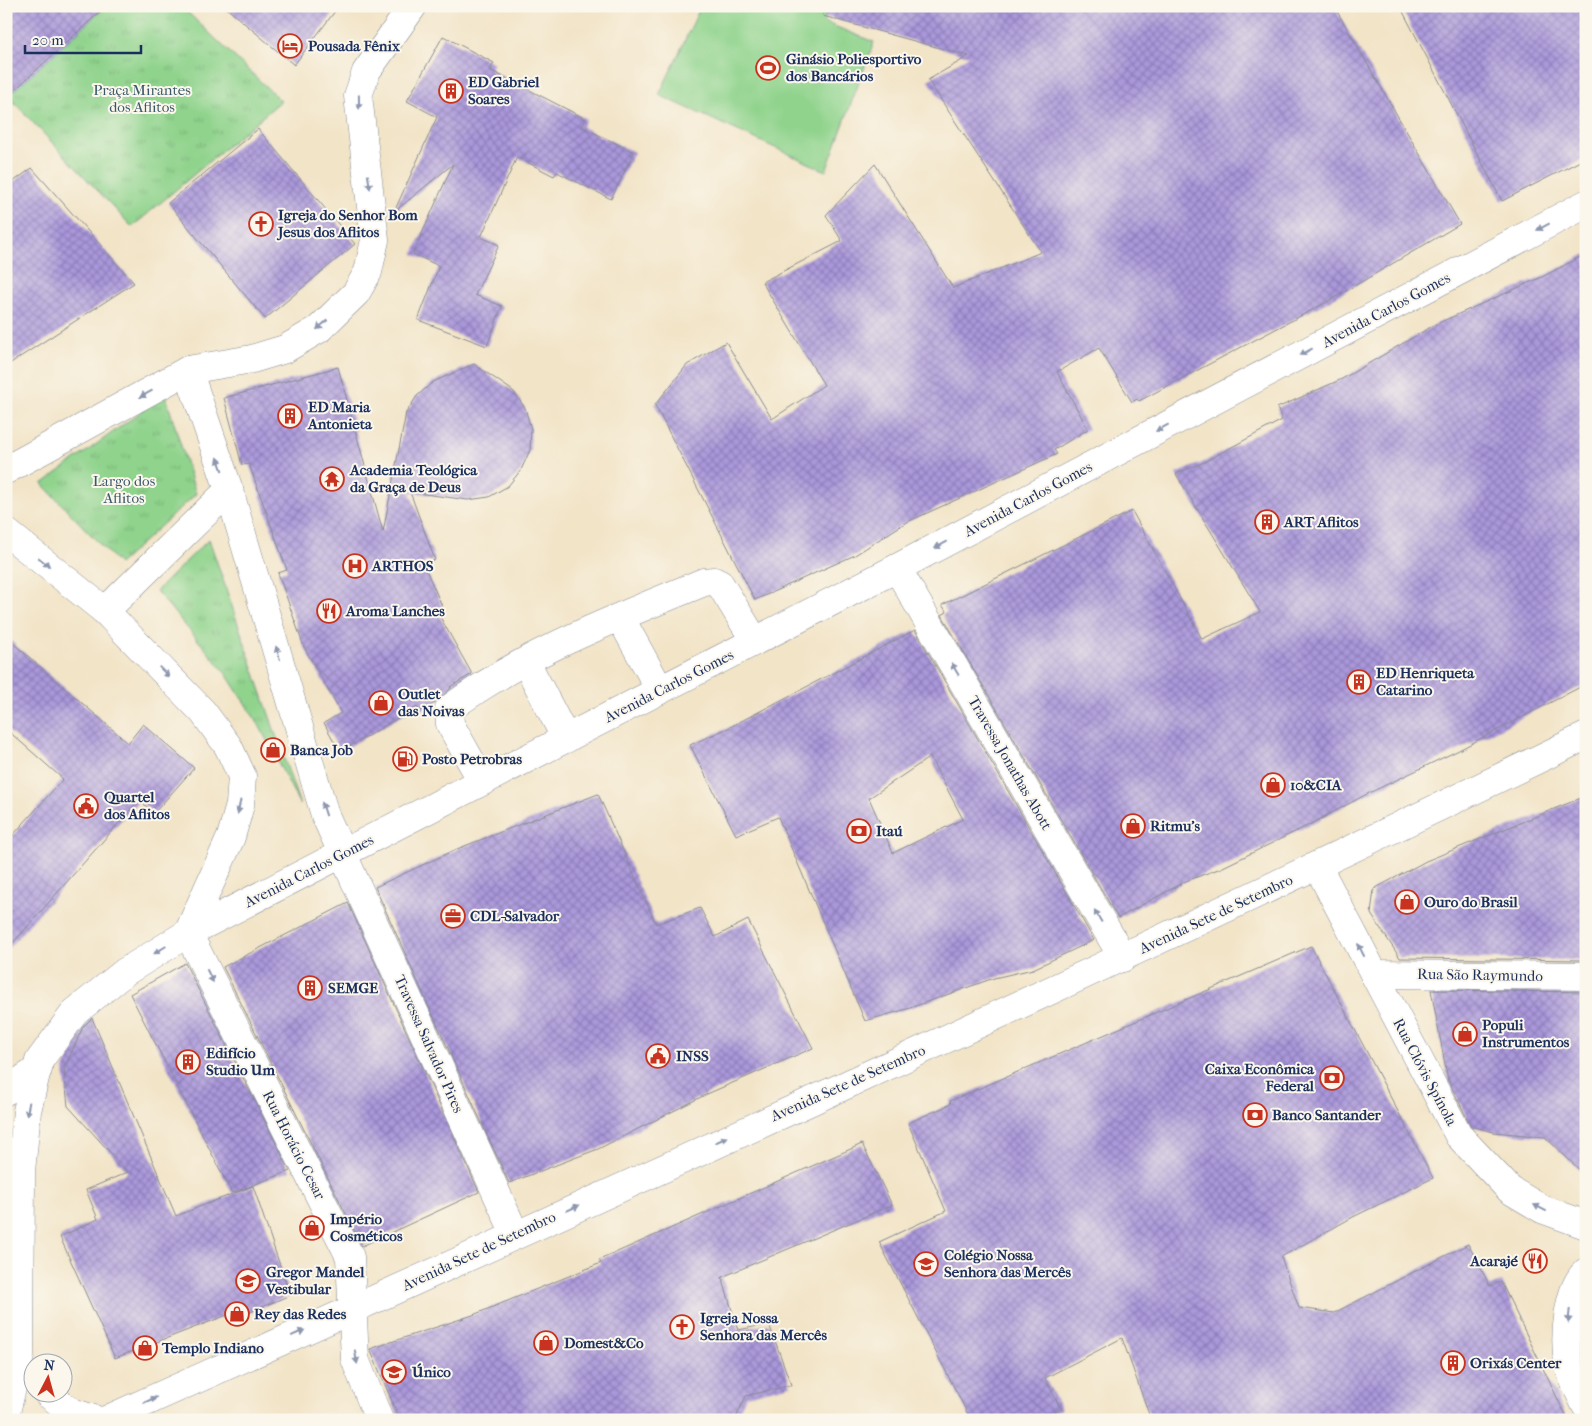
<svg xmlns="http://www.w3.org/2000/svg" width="1592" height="1426" viewBox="0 0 1592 1426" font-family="'IM FELL French Canon',serif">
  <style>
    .park { fill: url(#park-tufts); stroke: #558175 }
    .garden { fill: #8fd38c; stroke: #558175 }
    .building { fill: url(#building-cross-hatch); fill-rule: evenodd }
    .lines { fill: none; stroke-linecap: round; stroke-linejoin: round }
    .minor-casing { stroke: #868a92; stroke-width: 29 }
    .major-casing { stroke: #868a92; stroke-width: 29 }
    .minor { stroke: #fff; stroke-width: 28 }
    .major { stroke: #fff; stroke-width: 28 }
    .oneway { fill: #8d97ae }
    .labels { text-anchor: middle; stroke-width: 4; stroke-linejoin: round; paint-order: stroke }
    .poi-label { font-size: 15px; font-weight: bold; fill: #1b2f5e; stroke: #fbf7ec; text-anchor: start }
    .park-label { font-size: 15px; fill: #38586a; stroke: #fbf7ec }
    .street-label { font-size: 15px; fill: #1b2f5e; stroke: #fbf7ec }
  </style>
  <defs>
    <pattern id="park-tufts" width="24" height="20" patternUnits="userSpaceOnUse" patternTransform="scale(1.25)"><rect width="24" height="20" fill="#8fd38c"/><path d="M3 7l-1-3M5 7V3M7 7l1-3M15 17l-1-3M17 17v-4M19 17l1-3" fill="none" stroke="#7bb57b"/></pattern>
    <pattern id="building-cross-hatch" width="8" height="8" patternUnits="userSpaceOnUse" patternTransform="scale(1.25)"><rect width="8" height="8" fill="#ab98db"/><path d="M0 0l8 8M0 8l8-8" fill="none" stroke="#8a7cb5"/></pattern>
  </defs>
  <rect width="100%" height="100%" fill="#fbf7ec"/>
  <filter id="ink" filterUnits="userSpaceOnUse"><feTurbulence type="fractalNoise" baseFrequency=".02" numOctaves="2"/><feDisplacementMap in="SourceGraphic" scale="10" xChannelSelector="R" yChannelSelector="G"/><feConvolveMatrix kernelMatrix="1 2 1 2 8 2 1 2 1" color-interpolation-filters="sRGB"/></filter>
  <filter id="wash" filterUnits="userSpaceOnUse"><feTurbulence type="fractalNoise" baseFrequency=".0096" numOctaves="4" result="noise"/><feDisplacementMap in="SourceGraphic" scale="20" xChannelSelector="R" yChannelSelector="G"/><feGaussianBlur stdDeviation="1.12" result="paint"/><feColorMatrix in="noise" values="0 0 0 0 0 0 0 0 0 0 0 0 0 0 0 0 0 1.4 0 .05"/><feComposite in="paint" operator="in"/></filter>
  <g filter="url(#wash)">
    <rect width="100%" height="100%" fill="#f2e4c7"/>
    <g class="park">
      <polygon points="106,6 181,6 281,101 132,227 8,96"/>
      <polygon points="165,394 196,494 119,564 42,484"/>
      <polygon points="209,539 300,805 259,725 224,671 156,591"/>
    </g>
    <polygon class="garden" points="701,6 830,6 824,22 874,42 826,171 659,95"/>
    <g id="blocks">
      <g class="building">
        <polygon points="6,6 106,6 6,98"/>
        <polygon points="224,6 339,6 294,65"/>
        <polygon points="824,6 1334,6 1460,224 1327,302 1139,401 1137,399 1132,402 1099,348 1057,372 1088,429 1054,450 1057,454 905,523 855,555 755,600 655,405 687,365 726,342 772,419 824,385 762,282 842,241 826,215 875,164 953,288 1041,252 928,80 969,56 823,16"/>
        <polygon points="1400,6 1586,6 1586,158 1502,201"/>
        <polygon points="443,36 494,63 490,70 586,119 582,127 634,152 611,199 557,172 554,176 517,157 481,237 499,245 475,295 502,306 487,346 418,320 439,266 413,254 453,164 394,212 437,117 407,101"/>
        <polygon points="258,129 355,244 265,319 168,203"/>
        <polygon points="32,168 134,283 6,366 6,187"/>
        <polygon points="1586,254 1586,684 1457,751 1367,794 1311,824 1221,868 1186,881 1118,918 942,615 947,612 942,605 1132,511 1202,639 1260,612 1176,474 1204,462 1282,420 1277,408 1342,379 1436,324 1542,277"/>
        <polygon points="474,364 513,391 525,408 531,429 530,450 521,470 508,486 489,497 468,500 410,492 435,560 423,563 445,613 439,615 472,674 450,687 451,688 435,703 420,711 417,707 340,752 324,723 341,713 304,647 278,573 287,570 249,464 242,465 224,398 338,367 383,532 406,413 417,396 433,382"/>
        <path d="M915 630 1094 940 1033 969 994 978 907 1009 865 1021 778 817 736 835 690 745 728 728ZM930 757 963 819 893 853 869 798Z"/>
        <polygon points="6,637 128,743 143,724 194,768 154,813 139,800 6,951 6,843 63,779 6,729"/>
        <polygon points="598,794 656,924 700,908 715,937 748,920 813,1048 707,1094 598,1149 509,1183 375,887 457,849"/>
        <polygon points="1586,796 1586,960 1400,958 1371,914 1374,889 1426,861"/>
        <polygon points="348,903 479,1192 362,1246 223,967"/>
        <polygon points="1311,946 1433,1178 1353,1217 1281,1257 1299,1308 1334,1313 1468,1244 1490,1286 1501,1282 1568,1420 1151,1420 1122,1338 1045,1378 1061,1409 1036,1420 971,1420 879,1242 946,1211 908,1123 951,1104 950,1101"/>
        <polygon points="185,963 290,1171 232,1193 130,994"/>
        <polygon points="1431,990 1586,992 1586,1176 1545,1137 1494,1132 1471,1126 1448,1080"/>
        <polygon points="92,1018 176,1216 253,1186 290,1295 246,1314 243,1309 115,1358 60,1237 98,1219 86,1190 128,1172 68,1106 64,1069 83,1027"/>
        <polygon points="862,1144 892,1205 722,1277 738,1330 769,1324 791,1385 746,1396 735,1420 400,1420 370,1349 473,1315 601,1263 599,1260"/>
      </g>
    </g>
  </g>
  <g filter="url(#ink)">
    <use href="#blocks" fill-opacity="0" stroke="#868a92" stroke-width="1"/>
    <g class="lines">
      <g class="minor-casing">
        <g id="minor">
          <polyline points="188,370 229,490 325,815 515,1234"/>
          <polyline points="6,470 188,370 252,359 285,349 319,329 356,293 368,272 375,240 358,96 366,72 413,6"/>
          <polyline points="6,532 105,611 203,712 228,746 242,776 240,805 231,837 188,933 350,1257 355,1359 379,1420"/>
          <polyline points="897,568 1123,958"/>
          <polyline points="105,611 229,490"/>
          <polyline points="620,617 660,690"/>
          <polyline points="526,662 566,739"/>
          <path d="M482 781 450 724 449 709C525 652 617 618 704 582L714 581 720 584 755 641"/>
          <polyline points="1318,867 1459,1136 1510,1190 1542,1209 1586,1225"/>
          <polyline points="1374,974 1586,976"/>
          <polyline points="6,1091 38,1069"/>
          <path d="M1586 1272C1567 1289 1564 1338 1568 1362 1570 1376 1580 1393 1586 1406"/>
        </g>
      </g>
      <g class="major-casing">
        <g id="major">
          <polyline points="48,1394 72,1412 97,1420"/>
          <polyline points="6,1412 20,1356 21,1171 27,1111 39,1061 75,1012 125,972 188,933 897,568 1586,204"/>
          <path d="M106 1420C601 1198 1097 974 1586 736"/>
        </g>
      </g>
      <use href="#minor" class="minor"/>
      <use href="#major" class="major"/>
    </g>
    <defs><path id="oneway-solid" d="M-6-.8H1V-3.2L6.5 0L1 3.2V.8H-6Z" transform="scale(1.25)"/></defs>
    <g class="oneway">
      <use href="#oneway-solid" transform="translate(359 102) rotate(89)"/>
      <use href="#oneway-solid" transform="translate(369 182) rotate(81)"/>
      <use href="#oneway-solid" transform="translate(1543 227) rotate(152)"/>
      <use href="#oneway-solid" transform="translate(322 325) rotate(139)"/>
      <use href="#oneway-solid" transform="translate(1306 352) rotate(152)"/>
      <use href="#oneway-solid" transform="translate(146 394) rotate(151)"/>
      <use href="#oneway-solid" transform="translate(1162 428) rotate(152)"/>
      <use href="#oneway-solid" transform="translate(220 464) rotate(-109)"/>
      <use href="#oneway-solid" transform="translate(941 545) rotate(152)"/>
      <use href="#oneway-solid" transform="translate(44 562) rotate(39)"/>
      <use href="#oneway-solid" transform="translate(278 653) rotate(-107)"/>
      <use href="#oneway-solid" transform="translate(955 669) rotate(-120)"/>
      <use href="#oneway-solid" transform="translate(164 672) rotate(46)"/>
      <use href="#oneway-solid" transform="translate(239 807) rotate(102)"/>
      <use href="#oneway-solid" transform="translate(324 809) rotate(-108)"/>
      <use href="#oneway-solid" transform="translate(1098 916) rotate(-120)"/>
      <use href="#oneway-solid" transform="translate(160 950) rotate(148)"/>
      <use href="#oneway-solid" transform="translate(1361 950) rotate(-117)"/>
      <use href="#oneway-solid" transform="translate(210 976) rotate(63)"/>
      <use href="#oneway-solid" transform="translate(28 1109) rotate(101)"/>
      <use href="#oneway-solid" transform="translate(721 1140) rotate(-24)"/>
      <use href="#oneway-solid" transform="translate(573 1208) rotate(-24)"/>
      <use href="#oneway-solid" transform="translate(1540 1208) rotate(-153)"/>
      <use href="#oneway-solid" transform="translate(1569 1316) rotate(96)"/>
      <use href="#oneway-solid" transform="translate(298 1333) rotate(-24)"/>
      <use href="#oneway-solid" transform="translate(356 1357) rotate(80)"/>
      <use href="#oneway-solid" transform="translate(150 1400) rotate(-24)"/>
    </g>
  </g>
  <defs>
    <g id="hotel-ring" transform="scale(1.25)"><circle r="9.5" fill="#fbf7ec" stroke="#c8321e" stroke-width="1.5"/><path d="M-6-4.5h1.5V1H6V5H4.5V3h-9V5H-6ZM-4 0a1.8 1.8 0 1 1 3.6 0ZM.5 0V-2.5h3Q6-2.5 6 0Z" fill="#c8321e"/></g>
    <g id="stadium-ring" transform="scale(1.25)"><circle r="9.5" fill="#fbf7ec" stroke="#c8321e" stroke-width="1.5"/><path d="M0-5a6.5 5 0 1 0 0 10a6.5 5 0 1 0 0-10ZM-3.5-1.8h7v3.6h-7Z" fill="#c8321e"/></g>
    <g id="building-ring" transform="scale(1.25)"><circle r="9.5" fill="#fbf7ec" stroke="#c8321e" stroke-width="1.5"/><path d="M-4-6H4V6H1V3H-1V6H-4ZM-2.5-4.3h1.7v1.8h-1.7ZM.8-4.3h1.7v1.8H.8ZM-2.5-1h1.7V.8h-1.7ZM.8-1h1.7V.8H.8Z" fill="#c8321e"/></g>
    <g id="church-ring" transform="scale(1.25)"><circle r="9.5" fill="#fbf7ec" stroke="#c8321e" stroke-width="1.5"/><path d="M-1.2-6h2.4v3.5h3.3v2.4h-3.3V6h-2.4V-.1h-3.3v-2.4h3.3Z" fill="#c8321e"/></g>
    <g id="temple-ring" transform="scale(1.25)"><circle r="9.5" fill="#fbf7ec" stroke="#c8321e" stroke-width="1.5"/><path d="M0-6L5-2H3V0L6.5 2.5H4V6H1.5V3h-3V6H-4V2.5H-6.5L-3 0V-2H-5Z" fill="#c8321e"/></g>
    <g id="hospital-ring" transform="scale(1.25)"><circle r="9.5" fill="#fbf7ec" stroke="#c8321e" stroke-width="1.5"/><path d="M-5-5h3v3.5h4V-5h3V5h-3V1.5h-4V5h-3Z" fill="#c8321e"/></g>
    <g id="restaurant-ring" transform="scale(1.25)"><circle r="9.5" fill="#fbf7ec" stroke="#c8321e" stroke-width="1.5"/><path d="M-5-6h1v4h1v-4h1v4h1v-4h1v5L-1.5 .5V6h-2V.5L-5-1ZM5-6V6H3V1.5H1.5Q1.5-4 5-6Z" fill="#c8321e"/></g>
    <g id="shop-ring" transform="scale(1.25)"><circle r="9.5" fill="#fbf7ec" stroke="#c8321e" stroke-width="1.5"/><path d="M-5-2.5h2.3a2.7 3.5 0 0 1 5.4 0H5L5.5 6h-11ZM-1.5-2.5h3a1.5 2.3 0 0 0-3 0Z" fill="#c8321e"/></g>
    <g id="fuel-ring" transform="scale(1.25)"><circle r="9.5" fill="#fbf7ec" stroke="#c8321e" stroke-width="1.5"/><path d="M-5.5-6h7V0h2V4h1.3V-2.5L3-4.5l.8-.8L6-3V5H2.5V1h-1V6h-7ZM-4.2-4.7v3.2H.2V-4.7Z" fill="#c8321e"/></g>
    <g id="civic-ring" transform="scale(1.25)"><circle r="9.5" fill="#fbf7ec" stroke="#c8321e" stroke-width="1.5"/><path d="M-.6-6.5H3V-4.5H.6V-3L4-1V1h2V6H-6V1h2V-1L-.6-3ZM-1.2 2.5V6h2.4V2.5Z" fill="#c8321e"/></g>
    <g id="bank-ring" transform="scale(1.25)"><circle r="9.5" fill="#fbf7ec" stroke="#c8321e" stroke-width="1.5"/><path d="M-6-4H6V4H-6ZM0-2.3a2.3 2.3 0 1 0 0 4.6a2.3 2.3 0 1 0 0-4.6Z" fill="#c8321e"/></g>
    <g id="office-ring" transform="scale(1.25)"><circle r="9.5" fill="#fbf7ec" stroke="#c8321e" stroke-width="1.5"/><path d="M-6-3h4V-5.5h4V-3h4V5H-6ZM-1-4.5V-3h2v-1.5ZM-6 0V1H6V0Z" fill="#c8321e"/></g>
    <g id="school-ring" transform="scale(1.25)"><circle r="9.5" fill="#fbf7ec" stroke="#c8321e" stroke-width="1.5"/><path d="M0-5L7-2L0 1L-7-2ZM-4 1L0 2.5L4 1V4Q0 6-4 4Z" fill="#c8321e"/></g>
    <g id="university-ring" transform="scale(1.25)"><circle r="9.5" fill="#fbf7ec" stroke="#c8321e" stroke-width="1.5"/><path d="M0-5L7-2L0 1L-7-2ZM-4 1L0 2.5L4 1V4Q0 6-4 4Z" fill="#c8321e"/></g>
  </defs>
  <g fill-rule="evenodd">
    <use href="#hotel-ring" x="290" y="46"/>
    <use href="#stadium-ring" x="768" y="68"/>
    <use href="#building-ring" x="451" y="91"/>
    <use href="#church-ring" x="261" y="224"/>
    <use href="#building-ring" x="290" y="416"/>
    <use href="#temple-ring" x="332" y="479"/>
    <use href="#building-ring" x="1267" y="522"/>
    <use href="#hospital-ring" x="355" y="566"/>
    <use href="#restaurant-ring" x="329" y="611"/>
    <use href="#building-ring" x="1359" y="682"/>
    <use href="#shop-ring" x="381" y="703"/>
    <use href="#shop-ring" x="273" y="750"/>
    <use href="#fuel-ring" x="405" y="759"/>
    <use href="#shop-ring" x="1273" y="785"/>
    <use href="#civic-ring" x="86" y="806"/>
    <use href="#shop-ring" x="1133" y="826"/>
    <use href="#bank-ring" x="859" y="831"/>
    <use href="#shop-ring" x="1407" y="902"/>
    <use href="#office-ring" x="453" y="916"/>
    <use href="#building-ring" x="310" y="988"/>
    <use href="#shop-ring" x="1465" y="1034"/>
    <use href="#civic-ring" x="658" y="1056"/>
    <use href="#building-ring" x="188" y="1062"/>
    <use href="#bank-ring" x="1332" y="1078"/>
    <use href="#bank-ring" x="1255" y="1115"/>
    <use href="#shop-ring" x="312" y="1228"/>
    <use href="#restaurant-ring" x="1535" y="1261"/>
    <use href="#school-ring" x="926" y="1264"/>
    <use href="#university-ring" x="248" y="1281"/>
    <use href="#shop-ring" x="237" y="1314"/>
    <use href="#church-ring" x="682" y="1327"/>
    <use href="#shop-ring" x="546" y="1343"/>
    <use href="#shop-ring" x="145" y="1348"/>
    <use href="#building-ring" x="1453" y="1363"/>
    <use href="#university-ring" x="394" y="1372"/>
  </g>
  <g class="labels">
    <g class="poi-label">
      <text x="308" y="51">Pousada Fênix</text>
      <text x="786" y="64">Ginásio Poliesportivo<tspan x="786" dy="17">dos Bancários</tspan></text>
      <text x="468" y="87">ED Gabriel<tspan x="468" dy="17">Soares</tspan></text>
      <text x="278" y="220">Igreja do Senhor Bom<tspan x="278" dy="17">Jesus dos Aflitos</tspan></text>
      <text x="308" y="412">ED Maria<tspan x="308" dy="17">Antonieta</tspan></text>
      <text x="350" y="475">Academia Teológica<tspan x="350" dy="17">da Graça de Deus</tspan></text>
      <text x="1284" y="527">ART Aflitos</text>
      <text x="372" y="571">ARTHOS</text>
      <text x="346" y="616">Aroma Lanches</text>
      <text x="1376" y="678">ED Henriqueta<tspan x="1376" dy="17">Catarino</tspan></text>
      <text x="398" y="699">Outlet<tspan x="398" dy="17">das Noivas</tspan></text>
      <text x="290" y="755">Banca Job</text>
      <text x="422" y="764">Posto Petrobras</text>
      <text x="1290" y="790">10&amp;CIA</text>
      <text x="104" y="802">Quartel<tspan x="104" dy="17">dos Aflitos</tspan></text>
      <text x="1150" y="831">Ritmu's</text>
      <text x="876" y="836">Itaú</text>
      <text x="1424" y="907">Ouro do Brasil</text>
      <text x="470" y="921">CDL-Salvador</text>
      <text x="328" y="993">SEMGE</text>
      <text x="1482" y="1030">Populi<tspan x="1482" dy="17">Instrumentos</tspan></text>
      <text x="206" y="1058">Edifício<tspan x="206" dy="17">Studio Um</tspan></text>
      <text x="676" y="1061">INSS</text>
      <text x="1314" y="1074" text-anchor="end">Caixa Econômica<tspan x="1314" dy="17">Federal</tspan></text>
      <text x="1272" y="1120">Banco Santander</text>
      <text x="330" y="1224">Império<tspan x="330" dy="17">Cosméticos</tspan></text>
      <text x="944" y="1260">Colégio Nossa<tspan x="944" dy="17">Senhora das Mercês</tspan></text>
      <text x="1518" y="1266" text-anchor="end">Acarajé</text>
      <text x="266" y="1277">Gregor Mandel<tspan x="266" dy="17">Vestibular</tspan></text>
      <text x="254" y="1319">Rey das Redes</text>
      <text x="700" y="1323">Igreja Nossa<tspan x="700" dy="17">Senhora das Mercês</tspan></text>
      <text x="564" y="1348">Domest&amp;Co</text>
      <text x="162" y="1353">Templo Indiano</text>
      <text x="1470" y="1368">Orixás Center</text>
      <text x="412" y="1377">Único</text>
    </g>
    <g class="park-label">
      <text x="142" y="95">Praça Mirantes<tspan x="142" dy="17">dos Aflitos</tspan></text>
      <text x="124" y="486">Largo dos<tspan x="124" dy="17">Aflitos</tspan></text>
    </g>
    <g class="street-label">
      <text transform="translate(1386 310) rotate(-28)" y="5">Avenida Carlos Gomes</text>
      <text transform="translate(1028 499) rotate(-28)" y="5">Avenida Carlos Gomes</text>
      <text transform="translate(669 686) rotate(-27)" y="5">Avenida Carlos Gomes</text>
      <text transform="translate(1010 763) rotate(60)" y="5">Travessa Jonathas Abott</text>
      <text transform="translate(309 871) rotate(-27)" y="5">Avenida Carlos Gomes</text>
      <text transform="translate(1216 914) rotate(-25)" y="5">Avenida Sete de Setembro</text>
      <text transform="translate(1480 975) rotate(1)" y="5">Rua São Raymundo</text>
      <text transform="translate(429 1044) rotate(66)" y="5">Travessa Salvador Pires</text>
      <text transform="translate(1425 1072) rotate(62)" y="5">Rua Clóvis Spínola</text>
      <text transform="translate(848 1083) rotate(-24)" y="5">Avenida Sete de Setembro</text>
      <text transform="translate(294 1145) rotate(63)" y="5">Rua Horácio Cesar</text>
      <text transform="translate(479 1251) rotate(-25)" y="5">Avenida Sete de Setembro</text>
    </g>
  </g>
  <rect width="1592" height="1426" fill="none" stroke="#fbf7ec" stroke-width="25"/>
  <g transform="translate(48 1378) rotate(6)"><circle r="24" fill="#fbf7ec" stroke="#a1a7b3"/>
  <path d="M0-4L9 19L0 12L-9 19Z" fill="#c8321e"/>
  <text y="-8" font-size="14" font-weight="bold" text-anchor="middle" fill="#1b2f5e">N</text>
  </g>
  <path d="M25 45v8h116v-8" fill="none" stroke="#1b2f5e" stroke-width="2.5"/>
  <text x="32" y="45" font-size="15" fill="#1b2f5e" stroke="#fbf7ec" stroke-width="4" paint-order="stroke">20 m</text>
</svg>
